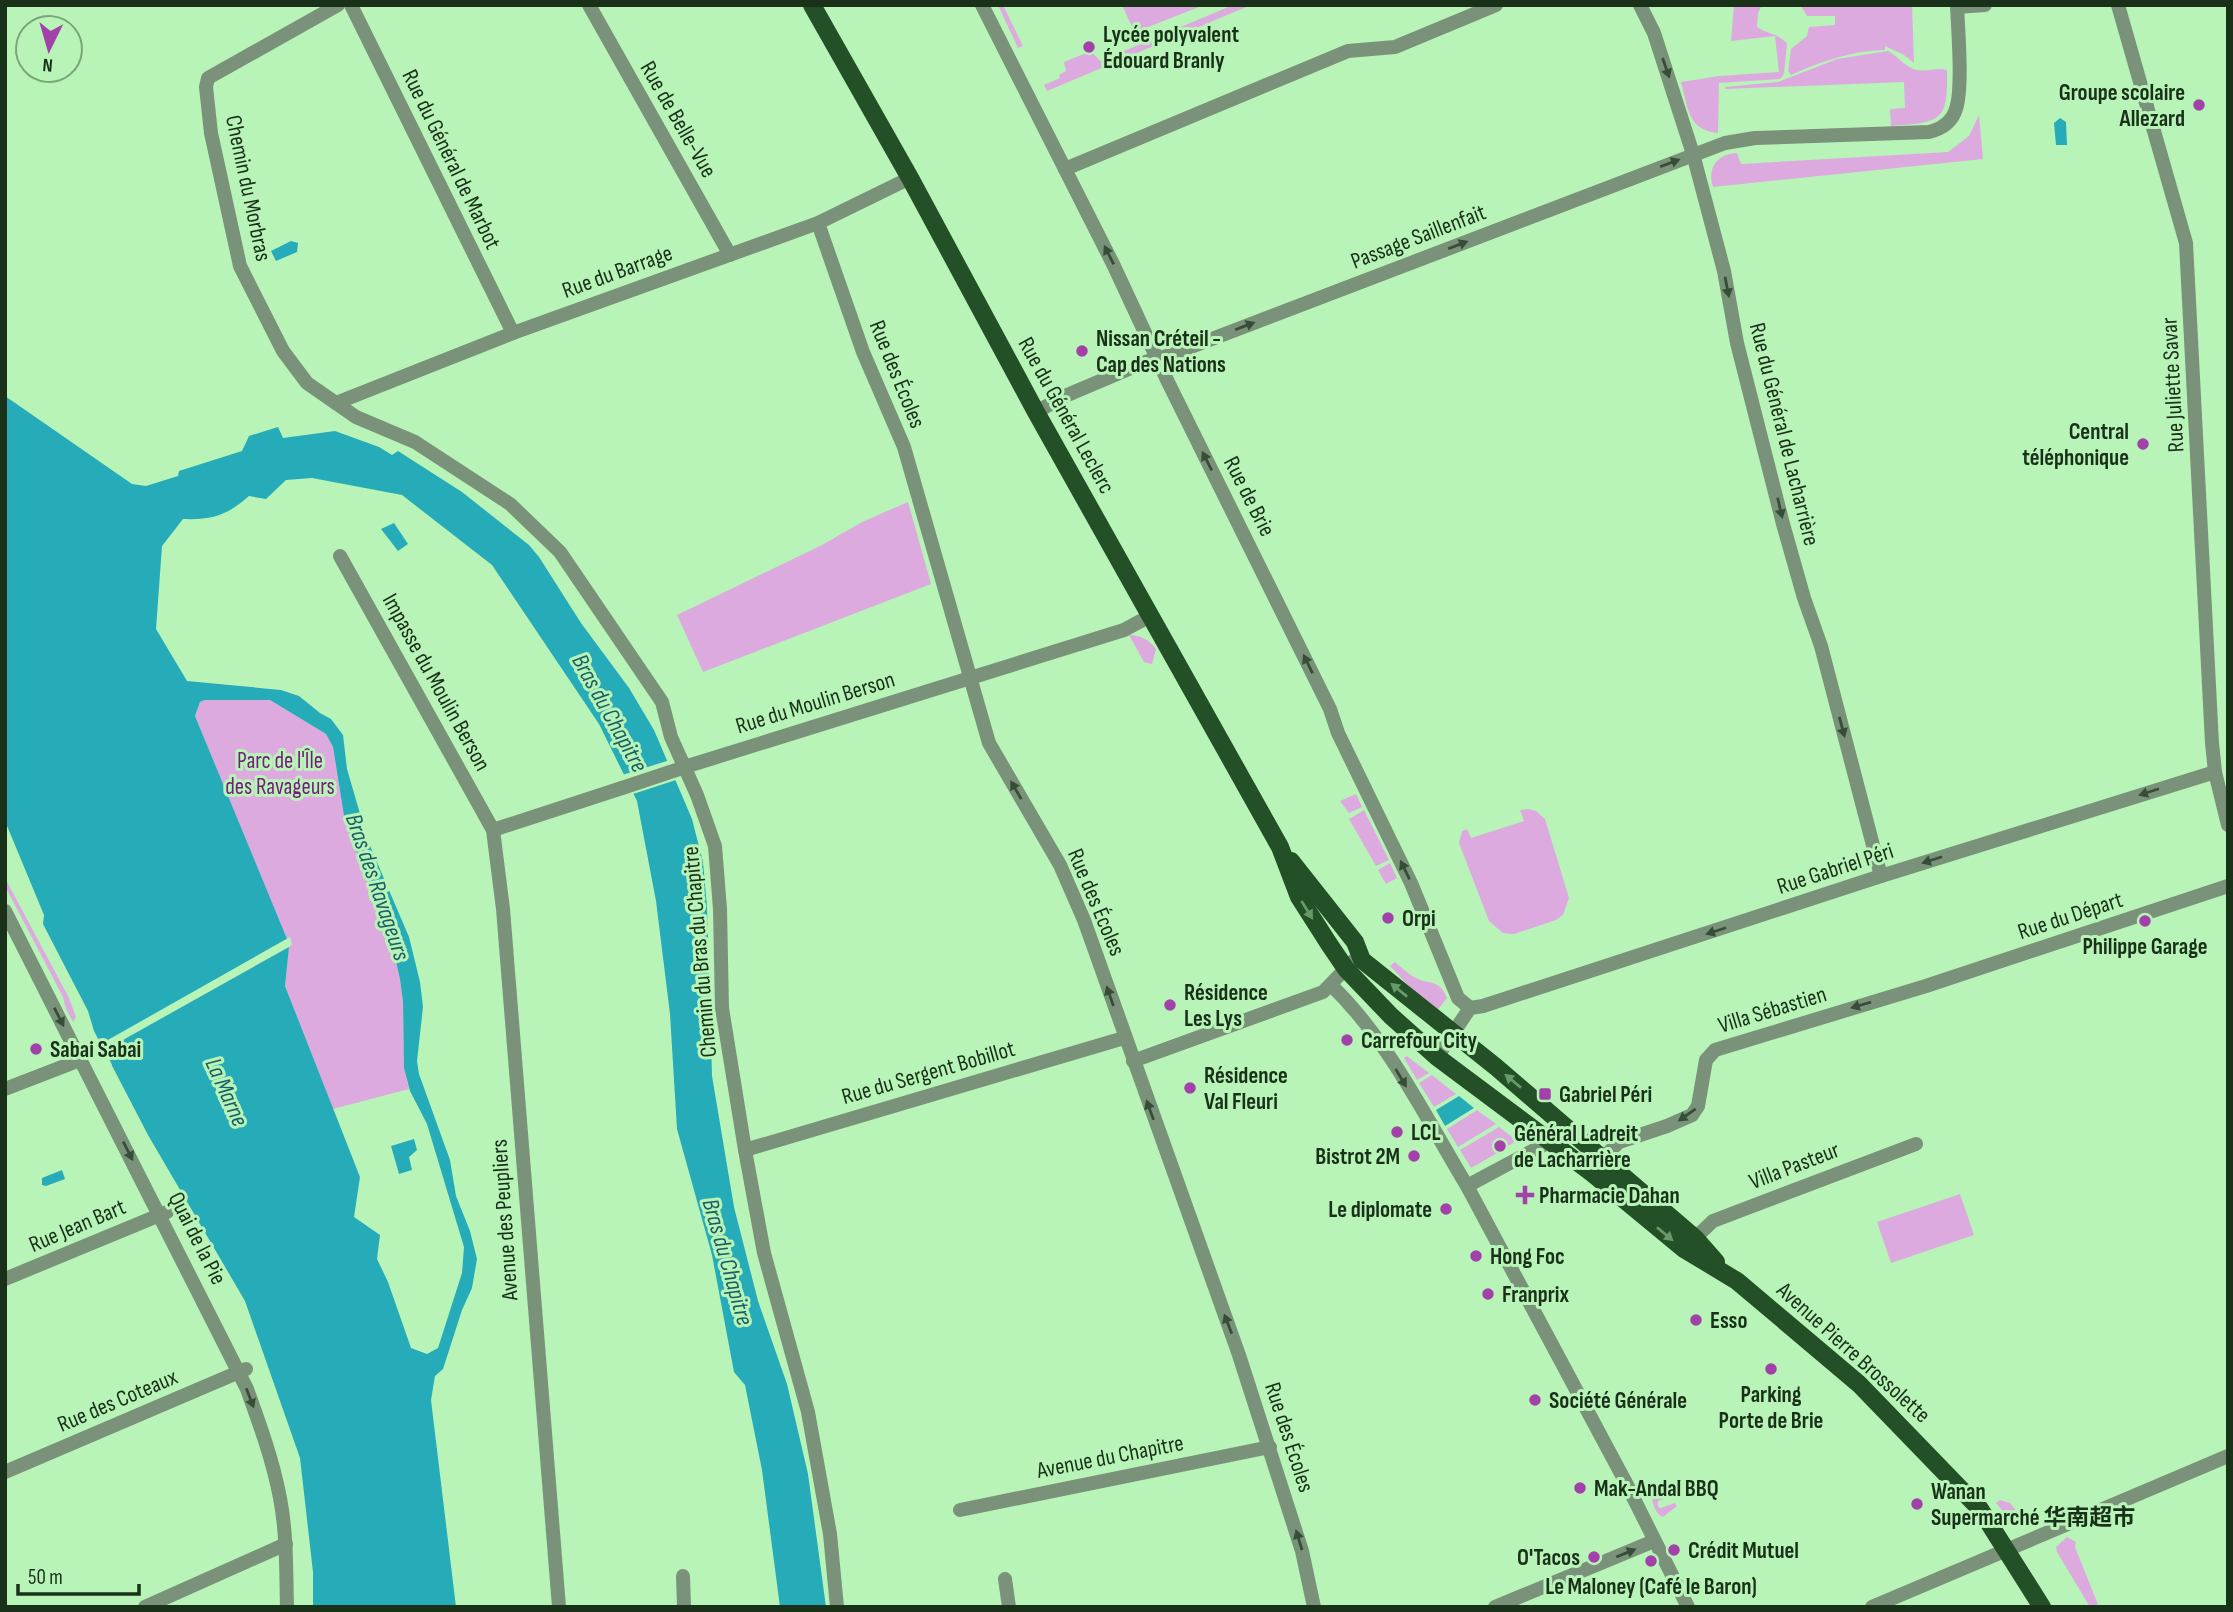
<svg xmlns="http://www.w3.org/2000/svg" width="2233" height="1612" viewBox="0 0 2233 1612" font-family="'Sofia Sans Condensed','Noto Sans SC',sans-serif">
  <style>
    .green { fill: #ddaadf }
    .water { fill: #26abb8; fill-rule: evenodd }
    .pier { fill: #b8f4b8 }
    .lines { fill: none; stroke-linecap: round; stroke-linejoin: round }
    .minor { stroke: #7a927a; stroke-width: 14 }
    .tertiary { stroke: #7a927a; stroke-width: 14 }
    .primary { stroke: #235026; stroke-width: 18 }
    .minor-bridge { stroke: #7a927a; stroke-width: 14 }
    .oneway { fill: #364d36 }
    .oneway2 { fill: #669a68 }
    .poi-dot { fill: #a241a9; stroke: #b8f4b8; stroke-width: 2.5 }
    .labels { text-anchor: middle; stroke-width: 6; stroke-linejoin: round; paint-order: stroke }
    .poi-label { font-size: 23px; font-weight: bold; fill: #193019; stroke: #b8f4b8; text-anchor: start }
    .street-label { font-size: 23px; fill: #193019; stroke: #b8f4b8 }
    .park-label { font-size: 23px; fill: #741b7b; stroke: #b8f4b8 }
    .water-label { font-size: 24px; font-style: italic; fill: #1b5f66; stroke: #b8f4b8 }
  </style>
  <rect width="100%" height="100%" fill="#b8f4b8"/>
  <g class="green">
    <polygon points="998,5 1003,5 1023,46 1018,48"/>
    <polygon points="1122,5 1204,5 1138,31 1133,29"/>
    <polygon points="1233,5 1251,5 1047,91 1044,85 1060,78 1059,75 1066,71 1064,62 1091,51 1100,61"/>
    <path d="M1734 5H1762L1758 13 1757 27C1769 35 1775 32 1787 43L1784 74 1780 79 1719 83 1718 133C1687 130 1688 107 1681 82L1719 76 1779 72 1775 36 1731 41Z"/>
    <path d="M1800 5H1912L1914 63 1904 55 1885 46V50C1851 51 1822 61 1791 75L1788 71 1791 49 1807 36 1809 27 1835 25V16H1807Z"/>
    <path d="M1888 51C1898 56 1907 69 1917 70 1927 72 1937 67 1947 70 1948 122 1942 122 1891 126L1890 109 1905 108 1904 82 1725 89V87L1778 82 1837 59Z"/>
    <path d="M1979 115 1983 159 1713 187C1707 168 1717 154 1737 153L1741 164 1948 152 1969 136Z"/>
    <polygon points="908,502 931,584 703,672 677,615 822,545 862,522"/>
    <path d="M1129 635C1141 635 1149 640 1156 649L1152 664 1144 662Z"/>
    <polygon points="205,700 270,700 326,734 333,747 345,822 392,944 400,979 403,1002 404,1068 409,1089 333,1109 285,986 289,946 195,716 200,702"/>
    <polygon points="1356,794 1362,807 1349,813 1340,801"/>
    <polygon points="1528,809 1536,811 1545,819 1569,898 1563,915 1556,920 1514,934 1503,933 1489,921 1459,843 1462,831 1467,829 1471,838 1524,821 1520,810"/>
    <polygon points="1364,810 1389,860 1376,866 1349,819"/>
    <polygon points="1390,863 1397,878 1386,884 1378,870"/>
    <polygon points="5,878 69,998 76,1017 73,1022 66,1009 63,997 5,886"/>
    <path d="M1395 962C1401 967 1407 973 1414 977 1430 986 1439 978 1447 998L1437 1011 1409 986 1390 966Z"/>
    <polygon points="1407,1056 1429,1073 1417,1080 1404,1058"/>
    <polygon points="1432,1075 1456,1094 1434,1107 1419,1083"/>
    <polygon points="1477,1110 1496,1124 1458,1147 1447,1129"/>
    <polygon points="1499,1127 1517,1141 1508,1146 1501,1138 1492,1145 1499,1152 1471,1168 1460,1150"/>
    <polygon points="1960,1194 1974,1235 1891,1263 1877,1222"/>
    <path d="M1665 1492 1672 1495V1497L1658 1501V1507L1661 1508 1675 1503 1677 1506 1663 1517C1656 1515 1652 1503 1652 1496Z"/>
    <polygon points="2000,1500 2010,1503 2019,1514 2011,1521 1996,1503"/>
    <polygon points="2067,1537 2076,1542 2075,1547 2099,1607 2090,1607 2057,1552 2056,1547"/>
  </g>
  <g class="water">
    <polygon points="2060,118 2066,122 2067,145 2056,145 2054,123"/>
    <polygon points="291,241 298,243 297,252 276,261 271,251"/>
    <path d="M5 396 132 484 146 486 178 476 179 471 242 451 249 436 278 427 283 438 335 431 379 447 392 455 398 451 462 492 529 545 539 557 581 623 629 688 654 730 692 819 703 862 707 907 712 1076 734 1207 758 1301 787 1384 808 1474 826 1607H780L762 1470 745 1385 734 1372 712 1255 677 1129 670 1014 656 901 637 801 599 724 492 565 402 495 312 478 286 480 266 499 249 496C226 516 212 520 183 519L162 546 156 629 187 681 281 690 299 696 320 713 331 719 343 735 347 769 368 841 409 937 420 982 423 1007 417 1061 419 1074 450 1160 456 1196 470 1231 477 1259 472 1288 462 1310 443 1369 435 1376 431 1400 456 1607H313V1572L300 1458 245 1301 148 1135 94 1031 88 1011 43 924 44 915 5 821ZM205 700H270L326 734 333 747 345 822 392 944 400 979 403 1002 404 1068 410 1091 427 1124 464 1247 462 1273 438 1348 427 1354 411 1348 388 1282 377 1259 380 1235 354 1217 360 1177 285 986 289 947 287 939 195 716 200 702Z"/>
    <polygon points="394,523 408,544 398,551 381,529"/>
    <polygon points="1459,1096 1474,1108 1445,1126 1436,1110"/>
    <polygon points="414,1139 417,1150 409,1157 412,1170 399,1174 391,1146"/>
    <polygon points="62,1170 65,1179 46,1186 42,1185 42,1178"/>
  </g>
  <g class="pier">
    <polygon points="670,760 679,779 630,795 619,776"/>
    <polygon points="388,882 391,890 370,901 368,893"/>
    <polygon points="290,937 292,944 289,947 105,1050 112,1065 110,1066 99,1045"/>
  </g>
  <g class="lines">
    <g class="minor">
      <polyline points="338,5 208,78 206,87 211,133 240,266 283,351 307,383 356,417 415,442 510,504 560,552 662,702 671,737 697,795 715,846 720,909 722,1008 745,1150 764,1253 808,1412 830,1534 837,1607"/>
      <polyline points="351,5 513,333"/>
      <polyline points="589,5 730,255"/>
      <polyline points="982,5 1113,264 1168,382 1330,709 1338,733 1411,883 1458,998 1470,1008"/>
      <polyline points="1640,5 1654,33 1693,154 1724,271 1737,343 1783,524 1804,598 1821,646 1881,876"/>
      <polyline points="1957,7 1985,5"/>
      <polyline points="1065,169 1348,51 1395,47 1496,5"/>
      <polyline points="818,223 863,352 904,447 989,743 1060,865 1084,920 1239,1355 1302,1551 1314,1607"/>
      <polyline points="336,403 513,333 818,223 910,178"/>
      <path d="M1036 412 1065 396 1145 362 1170 355 1725 143 1755 138 1929 132C1941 129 1952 122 1956 109 1963 88 1958 30 1957 5"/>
      <polyline points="340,556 493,830 503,909 559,1607"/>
      <polyline points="691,765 1124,630 1150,616"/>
      <polyline points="493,830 622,788"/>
      <path d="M1331 985C1389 1041 1426 1118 1467 1186L1549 1142"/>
      <polyline points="1470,1008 1483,1006 1881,876 2215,772"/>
      <polyline points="1437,1057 1470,1008"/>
      <polyline points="1133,1061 1323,992 1353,961 1362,960"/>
      <polyline points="5,1089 80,1060"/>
      <polyline points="745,1150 1124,1038"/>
      <polyline points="1603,1158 1619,1142 1667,1126 1692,1115 1698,1106 1706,1060 1715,1050 1926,986 2228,886"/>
      <polyline points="1467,1186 1625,1481 1688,1607"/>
      <polyline points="1695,1238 1713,1221 1916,1144"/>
      <polyline points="5,1279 167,1212"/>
      <polyline points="5,1472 246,1369"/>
      <polyline points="960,1510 1270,1447"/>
      <polyline points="683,1576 684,1607"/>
      <polyline points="1005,1579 1009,1607"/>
      <polyline points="145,1607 286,1544"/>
      <polyline points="1495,1607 1654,1541"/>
      <polyline points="1872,1607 2228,1456"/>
    </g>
    <g class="tertiary">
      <polyline points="2118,5 2186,243 2212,743 2215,772 2228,825"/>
      <path d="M5 911 247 1389C260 1425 273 1461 280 1498 287 1534 286 1571 287 1607"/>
    </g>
    <g class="primary">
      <polyline points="812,5 910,178 1036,412 1280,847 1299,897 1329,944 1346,969 1391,1016 1437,1057 1592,1173 1684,1249 1737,1281 1859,1384 1980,1509 2042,1607"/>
      <polyline points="1291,861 1355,942 1362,960 1496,1067 1695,1238 1716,1262"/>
    </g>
    <polyline class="minor-bridge" points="622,788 691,765"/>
  </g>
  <defs><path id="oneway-solid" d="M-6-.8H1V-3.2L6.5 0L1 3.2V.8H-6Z" transform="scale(1.75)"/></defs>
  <g class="oneway">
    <use href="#oneway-solid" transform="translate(1666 68) rotate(71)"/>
    <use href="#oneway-solid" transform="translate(1670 163) rotate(-21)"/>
    <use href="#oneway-solid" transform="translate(1458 245) rotate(-21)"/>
    <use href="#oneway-solid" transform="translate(1109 255) rotate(-117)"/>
    <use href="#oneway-solid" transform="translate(1727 287) rotate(79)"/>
    <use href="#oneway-solid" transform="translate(1245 326) rotate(-21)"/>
    <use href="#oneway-solid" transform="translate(1207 461) rotate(-117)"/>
    <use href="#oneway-solid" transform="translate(1780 508) rotate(77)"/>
    <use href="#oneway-solid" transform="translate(1308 664) rotate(-116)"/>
    <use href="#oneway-solid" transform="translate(1842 727) rotate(75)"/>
    <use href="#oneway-solid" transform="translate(1016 790) rotate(-120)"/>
    <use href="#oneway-solid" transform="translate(2149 792) rotate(162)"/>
    <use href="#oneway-solid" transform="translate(1932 860) rotate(162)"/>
    <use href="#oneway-solid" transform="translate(1405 870) rotate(-116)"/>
    <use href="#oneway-solid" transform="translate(1716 931) rotate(162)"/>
    <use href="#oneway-solid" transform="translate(1110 996) rotate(-109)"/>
    <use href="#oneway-solid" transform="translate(1861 1005) rotate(164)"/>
    <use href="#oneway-solid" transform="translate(59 1017) rotate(63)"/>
    <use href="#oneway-solid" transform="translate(1401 1078) rotate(59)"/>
    <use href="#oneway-solid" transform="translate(1150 1110) rotate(-110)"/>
    <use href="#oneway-solid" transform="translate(1687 1115) rotate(145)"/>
    <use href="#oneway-solid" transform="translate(128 1151) rotate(63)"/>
    <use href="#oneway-solid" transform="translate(1228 1324) rotate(-111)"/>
    <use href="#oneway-solid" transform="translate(250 1398) rotate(69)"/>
    <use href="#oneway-solid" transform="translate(1299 1540) rotate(-107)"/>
    <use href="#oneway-solid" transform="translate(1626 1553) rotate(-22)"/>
  </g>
  <g class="oneway2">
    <use href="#oneway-solid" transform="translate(1307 910) rotate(58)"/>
    <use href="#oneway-solid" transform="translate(1399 990) rotate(-141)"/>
    <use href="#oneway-solid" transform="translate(1513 1081) rotate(-140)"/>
    <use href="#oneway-solid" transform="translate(1665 1234) rotate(40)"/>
  </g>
  <g class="poi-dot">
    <circle cx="1089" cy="47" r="7"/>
    <circle cx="2199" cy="105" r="7"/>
    <circle cx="1082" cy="351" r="7"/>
    <circle cx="2143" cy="444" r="7"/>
    <circle cx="1388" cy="918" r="7"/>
    <circle cx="2145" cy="921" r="7"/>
    <circle cx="1170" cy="1005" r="7"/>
    <circle cx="1347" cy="1040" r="7"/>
    <circle cx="36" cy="1049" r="7"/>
    <circle cx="1190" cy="1088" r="7"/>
    <rect x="1538" y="1087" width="14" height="14" rx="3.5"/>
    <circle cx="1397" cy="1132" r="7"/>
    <circle cx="1500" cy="1146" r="7"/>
    <circle cx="1414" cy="1156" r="7"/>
    <path d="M1521.5 1184.5h7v7h7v7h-7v7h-7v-7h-7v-7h7z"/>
    <circle cx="1446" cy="1209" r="7"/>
    <circle cx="1476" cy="1256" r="7"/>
    <circle cx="1488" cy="1294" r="7"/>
    <circle cx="1696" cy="1320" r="7"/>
    <circle cx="1771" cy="1369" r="7"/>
    <circle cx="1535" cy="1400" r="7"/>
    <circle cx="1580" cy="1488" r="7"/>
    <circle cx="1917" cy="1504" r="7"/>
    <circle cx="1674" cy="1550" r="7"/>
    <circle cx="1594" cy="1557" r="7"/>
    <circle cx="1651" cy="1561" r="7"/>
  </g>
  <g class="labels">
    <g class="poi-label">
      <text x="1103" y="42">Lycée polyvalent<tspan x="1103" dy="26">Édouard Branly</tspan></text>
      <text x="2185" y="100" text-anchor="end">Groupe scolaire<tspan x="2185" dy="26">Allezard</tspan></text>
      <text x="1096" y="346">Nissan Créteil -<tspan x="1096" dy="26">Cap des Nations</tspan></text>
      <text x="2129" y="439" text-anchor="end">Central<tspan x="2129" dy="26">téléphonique</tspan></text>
      <text x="1402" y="926">Orpi</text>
      <text x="2145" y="954" text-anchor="middle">Philippe Garage</text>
      <text x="1184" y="1000">Résidence<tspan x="1184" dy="26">Les Lys</tspan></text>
      <text x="1361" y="1048">Carrefour City</text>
      <text x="50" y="1057">Sabai Sabai</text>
      <text x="1204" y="1083">Résidence<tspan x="1204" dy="26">Val Fleuri</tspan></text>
      <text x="1559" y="1102">Gabriel Péri</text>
      <text x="1411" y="1140">LCL</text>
      <text x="1514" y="1141">Général Ladreit<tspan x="1514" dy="26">de Lacharrière</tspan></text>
      <text x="1400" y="1164" text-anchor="end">Bistrot 2M</text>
      <text x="1539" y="1203">Pharmacie Dahan</text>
      <text x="1432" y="1217" text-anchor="end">Le diplomate</text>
      <text x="1490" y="1264">Hong Foc</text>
      <text x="1502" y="1302">Franprix</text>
      <text x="1710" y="1328">Esso</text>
      <text x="1771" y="1402" text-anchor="middle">Parking<tspan x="1771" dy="26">Porte de Brie</tspan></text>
      <text x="1549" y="1408">Société Générale</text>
      <text x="1594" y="1496">Mak-Andal BBQ</text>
      <text x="1931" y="1499">Wanan<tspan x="1931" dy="26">Supermarché 华南超市</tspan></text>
      <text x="1688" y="1558">Crédit Mutuel</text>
      <text x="1580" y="1565" text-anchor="end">O'Tacos</text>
      <text x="1651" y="1594" text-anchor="middle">Le Maloney (Café le Baron)</text>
    </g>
    <g class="street-label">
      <text transform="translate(679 119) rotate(60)" y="8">Rue de Belle-Vue</text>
      <text transform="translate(452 159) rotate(64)" y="8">Rue du Général de Marbot</text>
      <text transform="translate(249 188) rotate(78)" y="8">Chemin du Morbras</text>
      <text transform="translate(1418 236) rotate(-21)" y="8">Passage Saillenfait</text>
      <text transform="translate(617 271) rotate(-20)" y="8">Rue du Barrage</text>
      <text transform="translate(898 374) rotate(68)" y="8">Rue des Écoles</text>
      <text transform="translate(2172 385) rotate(-93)" y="8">Rue Juliette Savar</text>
      <text transform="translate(1067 415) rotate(61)" y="8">Rue du Général Leclerc</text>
      <text transform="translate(1785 434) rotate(76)" y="8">Rue du Général de Lacharrière</text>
      <text transform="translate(1250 496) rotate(63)" y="8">Rue de Brie</text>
      <text transform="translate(437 682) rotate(61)" y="8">Impasse du Moulin Berson</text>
      <text transform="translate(815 702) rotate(-17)" y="8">Rue du Moulin Berson</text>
      <text transform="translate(1835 868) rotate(-18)" y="8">Rue Gabriel Péri</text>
      <text transform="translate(1097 902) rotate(67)" y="8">Rue des Écoles</text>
      <text transform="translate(2070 915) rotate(-18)" y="8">Rue du Départ</text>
      <text transform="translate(699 952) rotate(-95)" y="8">Chemin du Bras du Chapitre</text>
      <text transform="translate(1772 1009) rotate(-17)" y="8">Villa Sébastien</text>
      <text transform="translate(928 1072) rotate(-16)" y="8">Rue du Sergent Bobillot</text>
      <text transform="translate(1794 1165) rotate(-21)" y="8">Villa Pasteur</text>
      <text transform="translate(504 1220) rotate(-94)" y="8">Avenue des Peupliers</text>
      <text transform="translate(77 1225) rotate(-23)" y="8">Rue Jean Bart</text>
      <text transform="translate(198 1238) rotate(63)" y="8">Quai de la Pie</text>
      <text transform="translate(1854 1352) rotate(42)" y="8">Avenue Pierre Brossolette</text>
      <text transform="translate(117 1400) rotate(-23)" y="8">Rue des Coteaux</text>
      <text transform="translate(1290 1437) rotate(72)" y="8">Rue des Écoles</text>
      <text transform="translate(1110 1456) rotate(-11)" y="8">Avenue du Chapitre</text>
    </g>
    <g class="park-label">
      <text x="280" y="768">Parc de l'Île<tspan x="280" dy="26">des Ravageurs</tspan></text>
    </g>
    <g class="water-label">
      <text transform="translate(610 713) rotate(61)" y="8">Bras du Chapitre</text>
      <text transform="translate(378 887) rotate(71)" y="8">Bras des Ravageurs</text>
      <text transform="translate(227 1092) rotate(66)" y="8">La Marne</text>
      <text transform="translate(728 1262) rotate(74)" y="8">Bras du Chapitre</text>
    </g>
  </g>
  <rect width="2233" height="1612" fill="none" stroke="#193019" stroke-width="14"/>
  <g transform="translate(49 49) rotate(185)"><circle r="33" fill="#b8f4b8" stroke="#78a678" stroke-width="2"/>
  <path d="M0-5L12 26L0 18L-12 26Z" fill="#a241a9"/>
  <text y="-10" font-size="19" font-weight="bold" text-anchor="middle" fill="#193019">N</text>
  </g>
  <path d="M18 1584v10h121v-10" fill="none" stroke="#193019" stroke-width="3.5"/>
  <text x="28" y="1584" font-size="21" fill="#193019" stroke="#b8f4b8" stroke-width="5" paint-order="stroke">50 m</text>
</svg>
